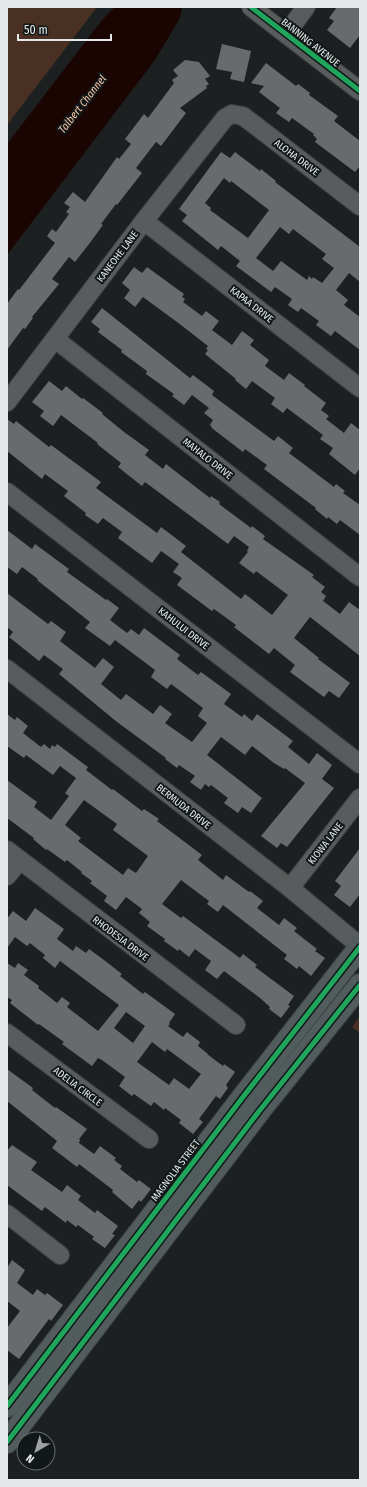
<svg xmlns="http://www.w3.org/2000/svg" width="367" height="1487" viewBox="0 0 367 1487" font-family="'Fira Sans Condensed',sans-serif">
  <style>
    .green { fill: #493022 }
    .water { fill: #1b0503 }
    .building { fill: #686b6b; fill-rule: evenodd }
    .lines { fill: none; stroke-linecap: round; stroke-linejoin: round }
    .minor-casing { stroke: #3a3e3e; stroke-width: 20 }
    .major-casing { stroke: #3a3e3e; stroke-width: 24 }
    .minor { stroke: #595c5c; stroke-width: 18 }
    .major { stroke: #525c5c; stroke-width: 22 }
    .cycleway-casing { stroke: #121818; stroke-width: 8 }
    .cycleway { stroke: #20a55d; stroke-width: 5 }
    .labels { text-anchor: middle; stroke-width: 4; stroke-linejoin: round; paint-order: stroke }
    .street-label { font-size: 10px; fill: #e4e8e8; stroke: #121818 }
    .water-label { font-size: 11px; font-style: italic; fill: #f7c5a9; stroke: #121818 }
  </style>
  <rect width="100%" height="100%" fill="#1c2020"/>
  <g class="green">
    <polygon points="7,7 97,7 7,125"/>
    <polygon points="360,1016 360,1033 352,1027"/>
  </g>
  <polygon class="water" points="115,7 182,7 180,18 155,60 7,255 7,144 102,20"/>
  <g class="building">
    <polygon points="337,7 360,7 360,35 350,48 327,30 334,21 329,18"/>
    <polygon points="222,44 251,51 244,82 230,79 232,72 216,69"/>
    <polygon points="185,60 199,62 210,76 205,79 209,84 206,86 207,88 180,108 186,113 161,146 156,142 136,168 142,173 117,205 116,204 101,224 103,225 89,244 75,262 69,257 52,279 59,284 32,317 33,318 25,329 23,328 7,350 7,304 18,289 19,290 55,243 47,236 52,229 56,232 69,214 66,212 70,207 64,203 73,192 85,202 117,157 119,159 131,144 125,139 144,114 148,118 174,83 172,80 178,76 173,70"/>
    <polygon points="266,63 296,86 298,84 310,93 309,95 338,116 334,121 360,141 360,166 355,172 315,142 317,139 313,135 314,134 292,118 289,122 276,113 280,108 259,92 264,86 251,83"/>
    <path d="M221 152 230 158 235 152 260 171 261 169 276 181 275 182 360 247V282L349 273 336 290 348 300 344 305 360 317V350L335 331 331 336 316 325 319 321 301 308 298 312 288 305 292 299 275 287 271 292 236 266 240 261 221 246 218 250 182 221 187 215 179 209ZM224 178 230 183 231 181 269 210 248 238 210 210 211 208 205 203ZM280 227 289 234 293 229 326 254 322 259 334 268 322 283 313 277 312 279 309 276 307 280 281 261 273 271 256 258Z"/>
    <polygon points="134,267 142,273 147,267 184,294 182,297 185,299 183,302 202,316 206,311 219,321 212,330 232,345 242,331 254,340 250,345 269,360 265,366 284,380 289,373 305,385 304,386 326,403 321,410 329,416 326,419 344,433 351,423 360,430 360,468 355,475 329,454 333,448 320,439 323,435 287,408 283,413 271,404 275,398 252,381 246,389 235,380 236,379 205,354 208,350 206,349 208,346 181,325 143,297 135,307 124,298 130,290 122,283"/>
    <polygon points="102,308 190,378 193,375 214,391 212,395 274,441 278,436 293,448 289,453 334,487 336,484 345,491 343,493 360,505 360,535 340,520 337,524 328,517 327,519 315,509 316,508 264,469 267,465 245,449 243,452 213,429 210,425 213,420 204,413 209,408 192,395 184,405 172,396 174,394 146,374 147,371 121,352 122,350 98,332 100,329 91,322"/>
    <polygon points="49,381 62,391 66,386 82,399 83,398 103,413 102,414 124,432 149,450 145,455 163,469 166,464 210,498 211,496 220,502 219,504 251,528 252,526 265,536 263,539 314,575 312,577 325,587 321,592 326,596 323,601 340,614 349,602 360,610 360,656 310,617 294,638 319,658 318,659 350,683 339,698 329,691 324,697 290,672 295,665 274,648 269,654 234,627 236,625 214,609 212,611 177,585 182,578 173,572 179,564 161,551 152,563 118,538 122,532 103,518 98,524 85,515 86,513 64,496 68,491 45,474 42,479 7,451 7,419 14,424 16,421 49,447 51,445 101,482 96,488 157,533 161,527 186,546 181,552 241,599 245,594 272,615 288,595 256,571 254,574 239,563 248,552 247,551 249,547 234,536 228,544 145,482 142,486 118,467 121,463 97,444 98,443 61,415 53,426 40,416 44,411 32,402"/>
    <polygon points="7,530 32,549 35,544 69,569 67,572 106,600 107,599 119,608 110,620 127,633 131,629 139,635 144,628 180,655 177,659 198,675 201,672 231,694 224,704 242,717 244,714 252,721 257,714 293,741 288,747 309,764 317,753 332,765 322,779 334,788 287,847 281,843 277,848 261,836 305,783 285,768 284,769 274,763 252,746 245,755 221,737 207,755 262,798 251,813 242,807 238,813 224,803 228,798 211,785 209,787 205,784 201,790 190,782 195,776 179,765 177,768 165,759 166,758 117,722 59,674 63,669 44,655 39,661 9,637 13,632 7,627 7,593 48,624 51,621 66,632 60,641 95,668 103,658 114,667 101,684 121,700 126,694 153,714 160,705 172,714 165,723 192,742 207,723 198,716 203,708 171,684 167,689 151,677 155,670 115,640 110,646 85,628 90,622 37,580 38,579 22,567 17,574 7,567"/>
    <path d="M7 714 15 720 17 717 28 726 23 733 41 747 44 744 50 749 52 745 55 747 57 744 88 767 86 770 112 790 113 789 142 811 144 809 159 819 157 821 202 855 198 860 223 880 226 875 249 892 250 891 263 901 257 908 279 925 284 918 297 928 294 931 317 949 315 951 325 958 311 976 299 966 297 969 284 959 287 955 223 905 218 912 207 904 209 901 181 880 162 904 181 918 183 916 240 958 243 954 257 965 255 967 294 996 288 1005 290 1006 281 1018 269 1009 270 1007 260 998 224 971 217 979 205 970 211 961 195 949 189 957 179 949 178 951 164 941 165 939 147 926 150 922 139 913 142 909 126 897 116 910 104 901 107 896 90 883 92 881 81 873 82 872 67 860 65 862 47 849 46 850 33 839 34 838 7 818V780L37 802 34 807 51 820 69 796 65 793 76 778 60 766 53 775 26 755 24 758 7 746ZM84 800 117 824 113 830 148 856 136 873 128 868 123 875 78 841 81 838 65 825Z"/>
    <polygon points="360,848 360,894 350,907 334,895 341,886 335,881"/>
    <path d="M35 908 64 929 57 939 73 951 76 946 86 953 89 949 104 960 122 974 120 976 143 994 145 992 175 1014 169 1023 170 1024 168 1026 183 1037 187 1032 200 1042 198 1046 208 1054H207L223 1066 224 1064 235 1072 226 1085 228 1088 220 1099 216 1096 199 1119 203 1122 193 1134 179 1123 181 1120 165 1108 164 1110 154 1102 151 1106 134 1094 132 1096 119 1086 125 1077 102 1060 98 1058 92 1066 62 1044 64 1042 39 1024 38 1025 10 1003 12 1000 7 997V963L15 968 18 963 28 970 24 975 39 986 38 988 57 1003 62 997 70 1003 67 1007 98 1031 119 1005 60 961 55 968 43 958 45 955 30 943 27 946 15 937 7 948V919L13 911 26 921ZM126 1012 145 1026 133 1043 114 1028ZM152 1042 165 1052 167 1049 201 1074 189 1089 174 1078 169 1085 137 1062Z"/>
    <polygon points="7,1069 33,1088 32,1090 55,1108 56,1107 87,1129 79,1139 80,1140 79,1143 94,1154 100,1146 116,1158 114,1160 122,1166 120,1169 137,1182 139,1180 151,1189 141,1202 139,1200 132,1209 112,1192 113,1190 79,1164 77,1167 52,1148 57,1141 7,1101"/>
    <polygon points="12,1145 37,1162 31,1170 62,1192 67,1185 81,1196 78,1200 95,1213 97,1210 118,1226 112,1234 115,1235 105,1248 92,1239 94,1237 78,1225 76,1227 67,1220 66,1223 45,1207 42,1211 7,1185 7,1151"/>
    <polygon points="12,1260 25,1270 17,1283 33,1295 37,1289 45,1295 47,1293 63,1305 51,1321 49,1319 19,1359 7,1350 7,1328 20,1311 7,1301 7,1268"/>
  </g>
  <g class="lines">
    <g class="minor-casing">
      <g id="minor">
        <polyline points="251,7 360,91"/>
        <polyline points="286,34 306,7"/>
        <polyline points="144,221 360,388"/>
        <polyline points="55,339 360,577"/>
        <polyline points="7,402 144,221 225,118 232,114 243,116 360,206"/>
        <polyline points="7,492 360,764"/>
        <polyline points="7,669 290,888 360,946"/>
        <polyline points="7,850 236,1025"/>
        <polyline points="7,876 20,860"/>
        <polyline points="290,888 360,798"/>
        <polyline points="7,1033 149,1139"/>
        <polyline points="7,1214 60,1255"/>
      </g>
    </g>
    <g class="major-casing">
      <g id="major">
        <polyline points="7,1406 243,1097 360,947"/>
        <polyline points="7,1442 260,1110 360,985"/>
      </g>
    </g>
    <use href="#minor" class="minor"/>
    <use href="#major" class="major"/>
    <g class="cycleway-casing">
      <g id="cycleway">
        <polyline points="251,7 360,91"/>
        <polyline points="7,1406 243,1097 360,947"/>
        <polyline points="7,1442 260,1110 360,985"/>
      </g>
    </g>
    <use href="#cycleway" class="cycleway"/>
  </g>
  <g class="labels">
    <g class="street-label">
      <text transform="translate(311 42) rotate(38)" y="4">BANNING AVENUE</text>
      <text transform="translate(297 157) rotate(37)" y="4">ALOHA DRIVE</text>
      <text transform="translate(117 256) rotate(-53)" y="4">KANEOHE LANE</text>
      <text transform="translate(252 304) rotate(38)" y="4">KAPAA DRIVE</text>
      <text transform="translate(208 458) rotate(38)" y="4">MAHALO DRIVE</text>
      <text transform="translate(184 628) rotate(38)" y="4">KAHULUI DRIVE</text>
      <text transform="translate(184 806) rotate(38)" y="4">BERMUDA DRIVE</text>
      <text transform="translate(325 843) rotate(-52)" y="4">KIOWA LANE</text>
      <text transform="translate(121 938) rotate(37)" y="4">RHODESIA DRIVE</text>
      <text transform="translate(78 1086) rotate(37)" y="4">ADELIA CIRCLE</text>
      <text transform="translate(175 1170) rotate(-53)" y="4">MAGNOLIA STREET</text>
    </g>
    <g class="water-label">
      <text transform="translate(82 104) rotate(-52)" y="4">Talbert Channel</text>
    </g>
  </g>
  <rect width="367" height="1487" fill="none" stroke="#e4e8e8" stroke-width="16"/>
  <g transform="translate(36 1451) rotate(218)"><circle r="19" fill="#121818" stroke="#666b6b"/>
  <path d="M0-3L7 15L0 10L-7 15Z" fill="#9ea2a2"/>
  <text y="-6" font-size="11" font-weight="bold" text-anchor="middle" fill="#e4e8e8">N</text>
  </g>
  <path d="M18 34v6h93v-6" fill="none" stroke="#e4e8e8" stroke-width="2"/>
  <text x="24" y="34" font-size="12" fill="#e4e8e8" stroke="#121818" stroke-width="3" paint-order="stroke">50 m</text>
</svg>
